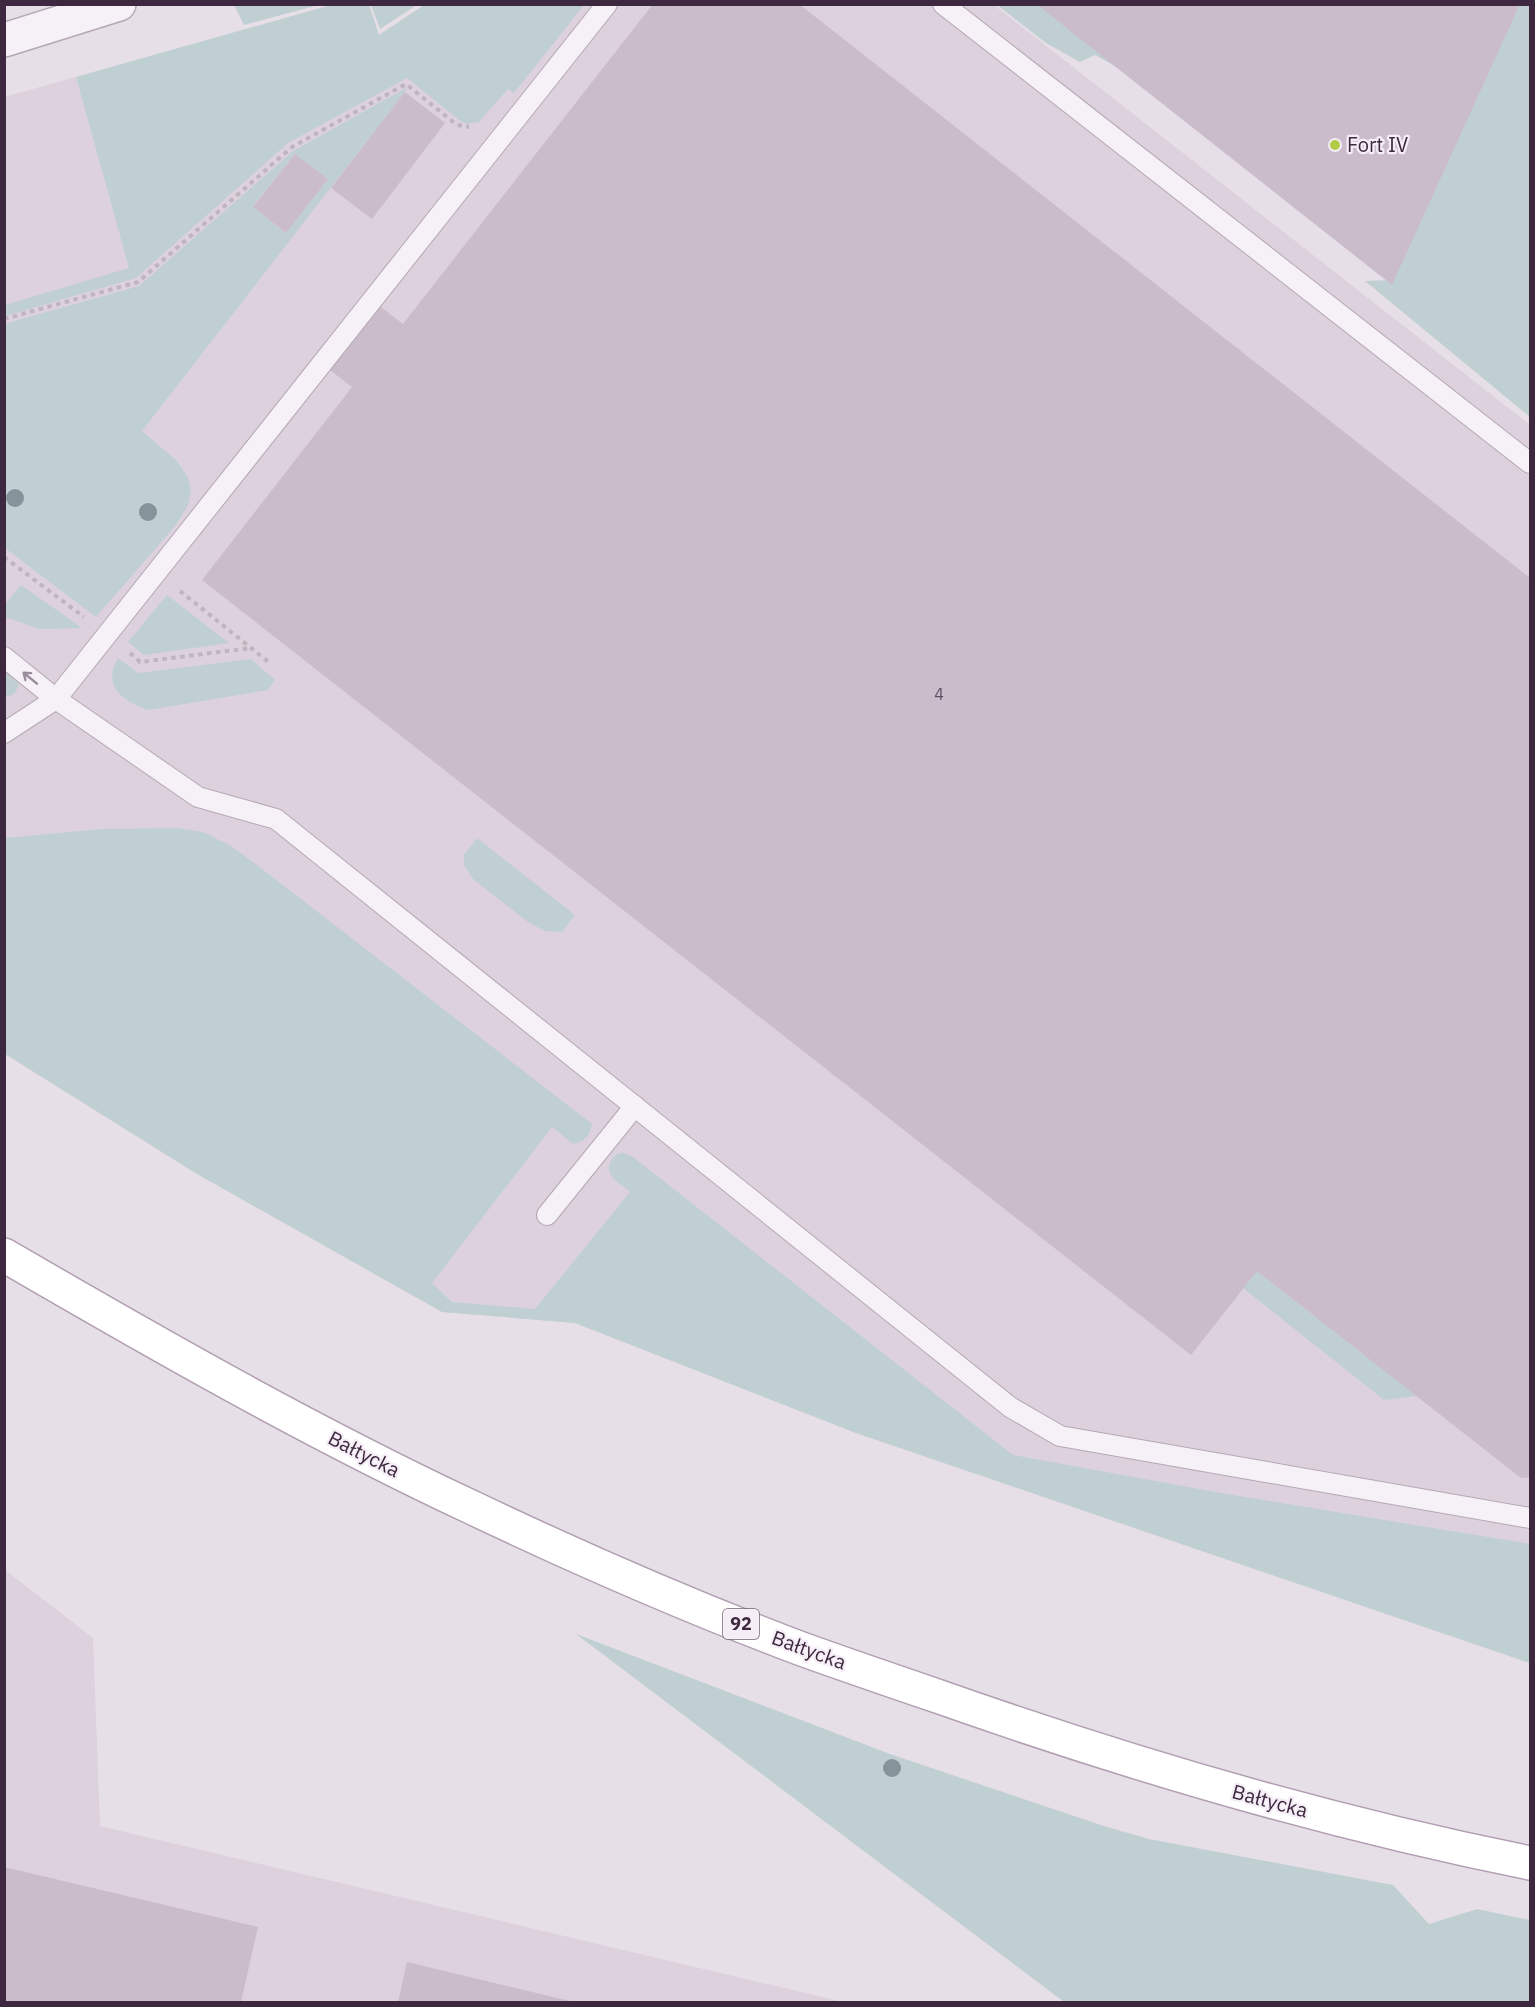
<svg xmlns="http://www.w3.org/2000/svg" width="1535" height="2007" viewBox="0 0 1535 2007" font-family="'IBM Plex Sans',sans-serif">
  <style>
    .built { fill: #dcd1dd }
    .green { fill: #c0d0d2; fill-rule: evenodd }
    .building { fill: #cabccb }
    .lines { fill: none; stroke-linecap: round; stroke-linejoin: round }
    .service-casing { stroke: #b4a8b5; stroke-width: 22 }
    .minor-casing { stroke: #b4a8b5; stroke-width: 36 }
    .primary-casing { stroke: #b29eb3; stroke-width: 36 }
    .path { stroke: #bfb5bf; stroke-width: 4; stroke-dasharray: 4.5 4.5; stroke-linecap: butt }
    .service { stroke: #f6f1f6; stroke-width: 20 }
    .minor { stroke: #f6f1f6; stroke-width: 33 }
    .primary { stroke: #fff; stroke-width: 33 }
    .tree { fill: #85939a }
    .oneway { stroke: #9a8c9a }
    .poi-dot { fill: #b3cc45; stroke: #f5eef6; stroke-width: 2 }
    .labels { text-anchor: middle; stroke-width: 4.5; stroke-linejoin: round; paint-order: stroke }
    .number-label { font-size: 16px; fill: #614d62 }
    .shield { fill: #f5eef6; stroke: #756376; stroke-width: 1.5 }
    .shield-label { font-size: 18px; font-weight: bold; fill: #3e283f }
    .poi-label { font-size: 20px; fill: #3e283f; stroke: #f5eef6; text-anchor: start }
    .street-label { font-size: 20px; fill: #3e283f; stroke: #f5eef6 }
  </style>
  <rect width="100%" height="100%" fill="#e7dfe8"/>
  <g class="built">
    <polygon points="334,5 369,5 379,35 424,5 994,5 1530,425 1530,1663 856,1433 575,1323 442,1312 197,1174 5,1054 4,97"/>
    <polygon points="4,1569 93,1638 100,1826 843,2002 5,2002"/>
  </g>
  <g class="green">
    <polygon points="334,4 369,5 379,35 424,5 584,5 514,93 508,89 479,122 467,124 459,120 407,78 288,143 136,278 5,316 5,305 129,268 76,77"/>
    <polygon points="234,5 234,4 319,5 244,25"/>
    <polygon points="371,5 371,4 417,5 380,29"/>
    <polygon points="997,5 1530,5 1530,417 1365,281 1392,280 1149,85 1095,55 1080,62 1046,43"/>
    <path d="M406 88 405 92 142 431 177 461 188 478 191 491 188 505 176 525 96 617 5 548 4 324 139 286 293 151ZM295 154 328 179 285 233 253 206Z"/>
    <polygon points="21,585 82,628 40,629 5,617 5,604"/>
    <polygon points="167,595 229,643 144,655 128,642"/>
    <path d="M118 658 138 673 251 659 275 680 268 690 149 710C124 702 101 686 118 658Z"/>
    <path d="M4 671 19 684C16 692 14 697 5 696Z"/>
    <path d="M177 828 203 832 231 846 257 865 592 1124C590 1136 584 1142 573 1144L552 1127 432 1283 452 1302 535 1309 630 1192C625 1187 615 1182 611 1175 605 1167 613 1152 623 1153 625 1153 631 1156 633 1157L1013 1455 1221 1493 1530 1544V1663L856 1433 575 1323 442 1312 197 1174 5 1054V838L102 829Z"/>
    <polygon points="477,838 575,915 562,932 545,931 528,922 473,879 464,865 464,855"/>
    <polygon points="1257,1271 1417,1396 1384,1400 1243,1288"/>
    <polygon points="576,1634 890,1754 1104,1826 1149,1839 1393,1885 1429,1924 1477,1909 1530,1920 1530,2002 1064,2002"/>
  </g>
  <g class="building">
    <polygon points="653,4 799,4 1530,578 1530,1477 1521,1478 1257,1271 1191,1355 202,580 352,387 326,367 377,304 403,324"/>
    <polygon points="1036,4 1520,4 1392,285"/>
    <polygon points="405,92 445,123 372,219 331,188"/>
    <polygon points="295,154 328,179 286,233 253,207"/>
    <polygon points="4,1867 258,1927 241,2002 4,2002"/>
    <polygon points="407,1962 574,2002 398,2002"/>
  </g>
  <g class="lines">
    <g class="service-casing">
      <g id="service">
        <polyline points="943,4 1530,463"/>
        <polyline points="4,657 56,699 198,797 276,819 1010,1407 1060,1436 1530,1518"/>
        <polyline points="4,733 56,699 607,4"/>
        <polyline points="547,1215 635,1106"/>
      </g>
    </g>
    <g class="minor-casing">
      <polyline id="minor" points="4,40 119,4"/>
    </g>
    <g class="primary-casing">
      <path id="primary" d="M4 1255C157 1344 311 1432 471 1507 578 1558 688 1606 799 1648 846 1665 893 1681 940 1697 1133 1765 1330 1823 1530 1863"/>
    </g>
    <g class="path">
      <polyline points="4,319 138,282 292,147 406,84 457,125 469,127"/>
      <polyline points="4,557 84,617"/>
      <polyline points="180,591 271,664"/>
      <polyline points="130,653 140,662 251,648"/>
    </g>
    <use href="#service" class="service"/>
    <use href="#minor" class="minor"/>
    <use href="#primary" class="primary"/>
  </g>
  <g class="tree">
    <circle cx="15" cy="498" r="9"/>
    <circle cx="148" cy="512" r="9"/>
    <circle cx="892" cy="1768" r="9"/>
  </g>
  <defs><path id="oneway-shaft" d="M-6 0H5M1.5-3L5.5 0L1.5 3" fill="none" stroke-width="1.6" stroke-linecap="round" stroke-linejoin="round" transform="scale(1.5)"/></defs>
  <use class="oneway" href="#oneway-shaft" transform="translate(30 678) rotate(-141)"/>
  <circle class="poi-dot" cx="1335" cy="145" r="6"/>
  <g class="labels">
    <g class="number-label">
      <text x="939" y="700">4</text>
    </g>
    <rect class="shield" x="723" y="1609" width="36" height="30" rx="4.5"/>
    <g class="shield-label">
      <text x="741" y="1630">92</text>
    </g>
    <g class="poi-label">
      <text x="1347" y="152">Fort IV</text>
    </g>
    <g class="street-label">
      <text transform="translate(364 1454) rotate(27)" y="7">Bałtycka</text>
      <text transform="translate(809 1650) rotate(20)" y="7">Bałtycka</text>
      <text transform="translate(1270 1801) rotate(15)" y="7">Bałtycka</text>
    </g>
  </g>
  <rect width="1535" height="2007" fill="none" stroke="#3e283f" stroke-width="12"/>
</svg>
